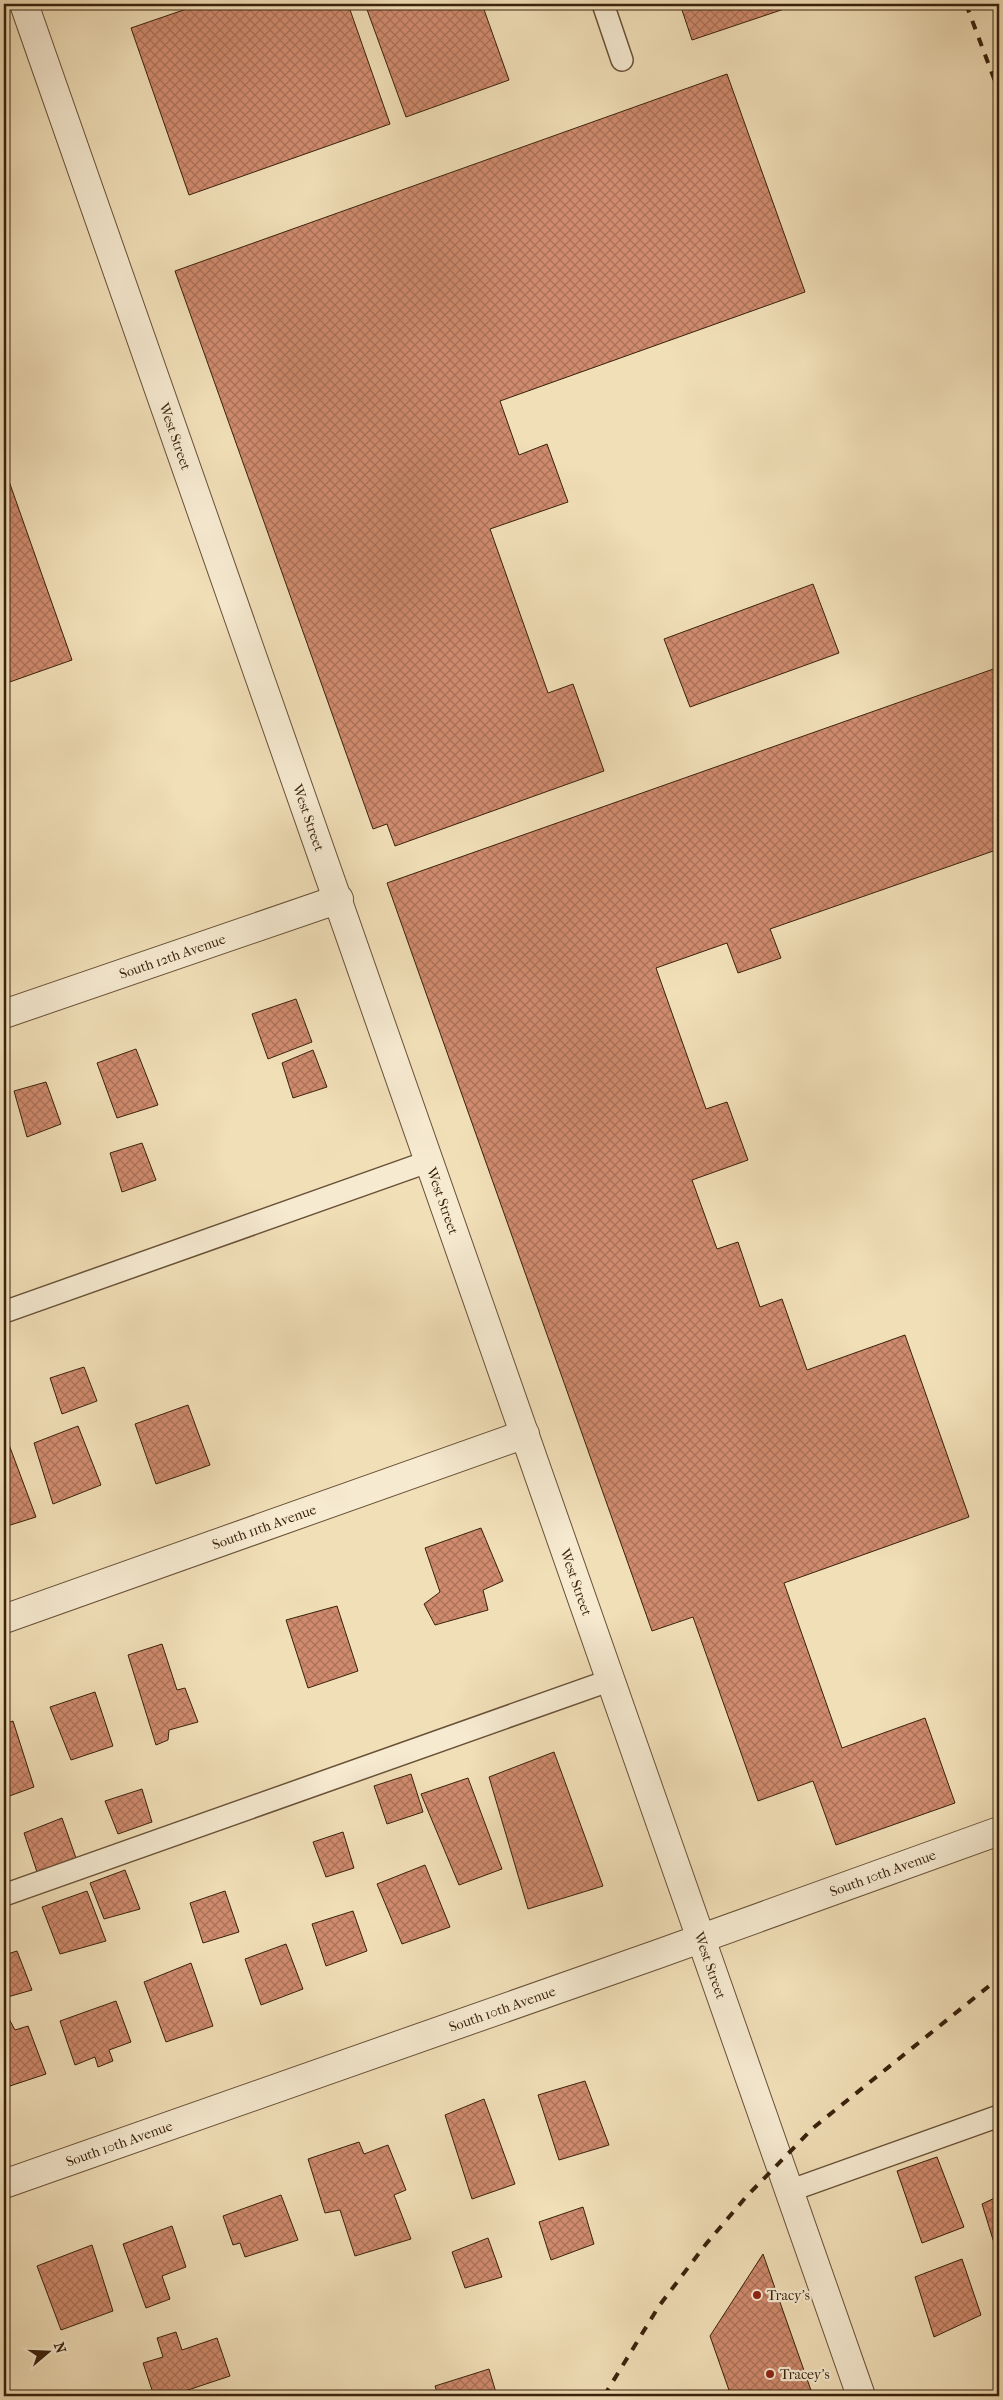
<svg xmlns="http://www.w3.org/2000/svg" width="1003" height="2400" viewBox="0 0 1003 2400" font-family="'IM FELL French Canon',serif">
  <style>
    .building { fill: url(#building-cross-hatch); stroke: #3a220c }
    .lines { fill: none; stroke-linecap: round; stroke-linejoin: round }
    .lane-casing { stroke: #685137; stroke-width: 24 }
    .street-casing { stroke: #685137; stroke-width: 30 }
    .lane { stroke: #f6ead1; stroke-width: 21 }
    .street { stroke: #f6ead1; stroke-width: 28 }
    .rail { stroke: #3a220c; stroke-width: 4; stroke-dasharray: 9 9; stroke-linecap: butt }
    .poi-dot { fill: #8f2418; stroke: #f6ead1; stroke-width: 2 }
    .labels { text-anchor: middle; stroke-width: 4.5; stroke-linejoin: round; paint-order: stroke }
    .street-label { font-size: 14px; fill: #3a220c; stroke: #f6ead1 }
    .poi-label { font-size: 14px; fill: #3a220c; stroke: #f6ead1; text-anchor: start }
  </style>
  <defs>
    <pattern id="building-cross-hatch" width="8" height="8" patternUnits="userSpaceOnUse" patternTransform="scale(1.25)"><rect width="8" height="8" fill="#d08b6e"/><path d="M0 0l8 8M0 8l8-8" fill="none" stroke="#aa7159"/></pattern>
  </defs>
  <rect width="100%" height="100%" fill="#f1dfb8"/>
  <filter id="stains"><feTurbulence type="fractalNoise" baseFrequency=".004" numOctaves="4"/><feColorMatrix values="0 0 0 0 .2 0 0 0 0 .09 0 0 0 0 .02 0 0 0 .5 -.17"/></filter>
  <radialGradient id="worn" r=".72"><stop offset=".6" stop-color="#630" stop-opacity="0"/><stop offset="1" stop-color="#630" stop-opacity=".3"/></radialGradient>
  <g class="building">
    <polygon points="201,4 348,4 390,124 189,195 131,28"/>
    <polygon points="365,4 482,4 509,80 406,117"/>
    <polygon points="680,4 799,4 692,40"/>
    <polygon points="727,74 805,292 500,401 519,455 547,444 568,502 490,529 548,693 573,684 604,771 395,846 387,824 373,829 175,271"/>
    <polygon points="4,467 72,660 4,684"/>
    <polygon points="813,584 839,653 690,707 664,639"/>
    <polygon points="999,667 999,849 770,929 781,958 738,973 727,943 656,968 706,1109 727,1102 748,1160 692,1180 717,1249 738,1242 760,1307 782,1299 807,1370 905,1335 969,1517 784,1583 842,1748 925,1718 955,1803 836,1845 813,1781 758,1801 693,1617 652,1631 387,883"/>
    <polygon points="296,999 312,1042 268,1059 252,1014"/>
    <polygon points="136,1049 158,1105 117,1118 97,1063"/>
    <polygon points="313,1050 327,1087 293,1098 282,1063"/>
    <polygon points="46,1082 61,1124 27,1137 14,1091"/>
    <polygon points="142,1143 156,1180 122,1192 110,1153"/>
    <polygon points="84,1367 97,1401 62,1414 50,1378"/>
    <polygon points="188,1405 210,1465 156,1484 135,1424"/>
    <polygon points="78,1426 101,1485 53,1504 34,1443"/>
    <polygon points="8,1442 36,1517 4,1527 4,1444"/>
    <polygon points="481,1528 503,1581 483,1590 488,1610 435,1625 424,1604 440,1592 425,1548"/>
    <polygon points="337,1606 358,1671 308,1688 286,1620"/>
    <polygon points="162,1644 177,1690 185,1688 198,1722 169,1730 168,1740 156,1745 128,1655"/>
    <polygon points="95,1692 113,1746 71,1760 50,1707"/>
    <polygon points="13,1721 34,1787 4,1798 4,1724"/>
    <polygon points="554,1752 603,1886 528,1909 489,1777"/>
    <polygon points="411,1774 423,1812 387,1824 374,1786"/>
    <polygon points="468,1778 502,1869 459,1885 421,1794"/>
    <polygon points="142,1789 152,1822 118,1834 105,1801"/>
    <polygon points="62,1818 76,1858 37,1872 24,1833"/>
    <polygon points="343,1832 354,1868 326,1877 313,1842"/>
    <polygon points="425,1865 450,1927 402,1944 377,1884"/>
    <polygon points="125,1870 140,1909 104,1919 90,1883"/>
    <polygon points="87,1891 106,1941 60,1954 42,1907"/>
    <polygon points="225,1891 239,1932 203,1943 190,1903"/>
    <polygon points="353,1911 367,1951 326,1966 312,1924"/>
    <polygon points="286,1944 303,1989 261,2005 245,1959"/>
    <polygon points="17,1951 32,1990 4,1998 4,1955"/>
    <polygon points="191,1963 213,2026 166,2042 144,1982"/>
    <polygon points="116,2001 131,2042 109,2050 113,2061 98,2067 95,2057 75,2065 60,2021"/>
    <polygon points="9,2019 15,2030 28,2026 46,2074 4,2088 4,2021"/>
    <polygon points="585,2081 609,2145 559,2160 538,2095"/>
    <polygon points="484,2099 515,2184 472,2199 445,2115"/>
    <polygon points="359,2142 364,2154 388,2145 406,2190 394,2195 411,2239 355,2256 340,2210 325,2213 308,2159"/>
    <polygon points="937,2157 964,2227 922,2243 897,2171"/>
    <polygon points="281,2195 298,2240 245,2257 240,2243 233,2245 223,2216"/>
    <polygon points="999,2196 999,2259 982,2204"/>
    <polygon points="583,2207 594,2244 551,2260 539,2222"/>
    <polygon points="172,2226 186,2267 162,2276 170,2299 146,2308 123,2244"/>
    <polygon points="488,2238 502,2277 465,2288 452,2252"/>
    <polygon points="92,2245 113,2311 61,2330 37,2266"/>
    <polygon points="763,2254 813,2396 731,2396 710,2336"/>
    <polygon points="962,2259 981,2315 934,2337 915,2277"/>
    <polygon points="176,2332 182,2350 217,2338 230,2376 170,2396 154,2396 143,2363 163,2357 157,2338"/>
    <polygon points="489,2369 497,2396 438,2396 435,2386"/>
  </g>
  <g class="lines">
    <g class="lane-casing">
      <g id="lane">
        <polyline points="603,4 622,60"/>
        <polyline points="4,1312 430,1161"/>
        <polyline points="4,1895 611,1680"/>
        <polyline points="789,2191 999,2116"/>
      </g>
    </g>
    <g class="street-casing">
      <g id="street">
        <path id="s1" d="M24 4 861 2396"/>
        <path id="s2" d="M4 1014 339 899"/>
        <path id="s3" d="M4 1619 525 1434"/>
        <path id="s4" d="M4 2184 658 1954 999 1831"/>
      </g>
    </g>
    <use href="#lane" class="lane"/>
    <use href="#street" class="street"/>
    <g class="rail">
      <polyline points="966,4 999,92"/>
      <polyline points="604,2396 659,2306 706,2244 746,2197 813,2128 999,1978"/>
    </g>
  </g>
  <g class="poi-dot">
    <circle cx="757" cy="2295" r="5"/>
    <circle cx="770" cy="2374" r="5"/>
  </g>
  <g class="labels">
    <g class="street-label">
      <text dy="5" stroke="none"><textPath href="#s1" startOffset="458">West Street</textPath></text>
      <text dy="5" stroke="none"><textPath href="#s1" startOffset="862">West Street</textPath></text>
      <text dy="5" stroke="none"><textPath href="#s2" startOffset="178">South 12th Avenue</textPath></text>
      <text dy="5" stroke="none"><textPath href="#s1" startOffset="1268">West Street</textPath></text>
      <text dy="5" stroke="none"><textPath href="#s3" startOffset="276">South 11th Avenue</textPath></text>
      <text dy="5" stroke="none"><textPath href="#s1" startOffset="1672">West Street</textPath></text>
      <text dy="5" stroke="none"><textPath href="#s4" startOffset="932">South 10th Avenue</textPath></text>
      <text dy="5" stroke="none"><textPath href="#s1" startOffset="2078">West Street</textPath></text>
      <text dy="5" stroke="none"><textPath href="#s4" startOffset="528">South 10th Avenue</textPath></text>
      <text dy="5" stroke="none"><textPath href="#s4" startOffset="122">South 10th Avenue</textPath></text>
    </g>
    <g class="poi-label">
      <text x="767" y="2300">Tracy's</text>
      <text x="780" y="2379">Tracey's</text>
    </g>
  </g>
  <rect width="1003" height="2400" fill="none" stroke="#f1dfb8" stroke-width="20"/>
  <rect x="5" y="5" width="993" height="2390" fill="none" stroke="#3a220c" stroke-width="2.5"/>
  <rect x="10" y="10" width="983" height="2380" fill="none" stroke="#3a220c"/>
  <g transform="translate(48 2352) rotate(71)" stroke="#f6ead1" stroke-width="4" paint-order="stroke">
  <path d="M0-4L9 19L0 12L-9 19Z" fill="#3a220c"/>
  <text y="-8" font-size="14" font-weight="bold" text-anchor="middle" fill="#3a220c">N</text>
  </g>
  <rect width="100%" height="100%" filter="url(#stains)"/>
  <rect width="100%" height="100%" fill="url(#worn)"/>
</svg>
